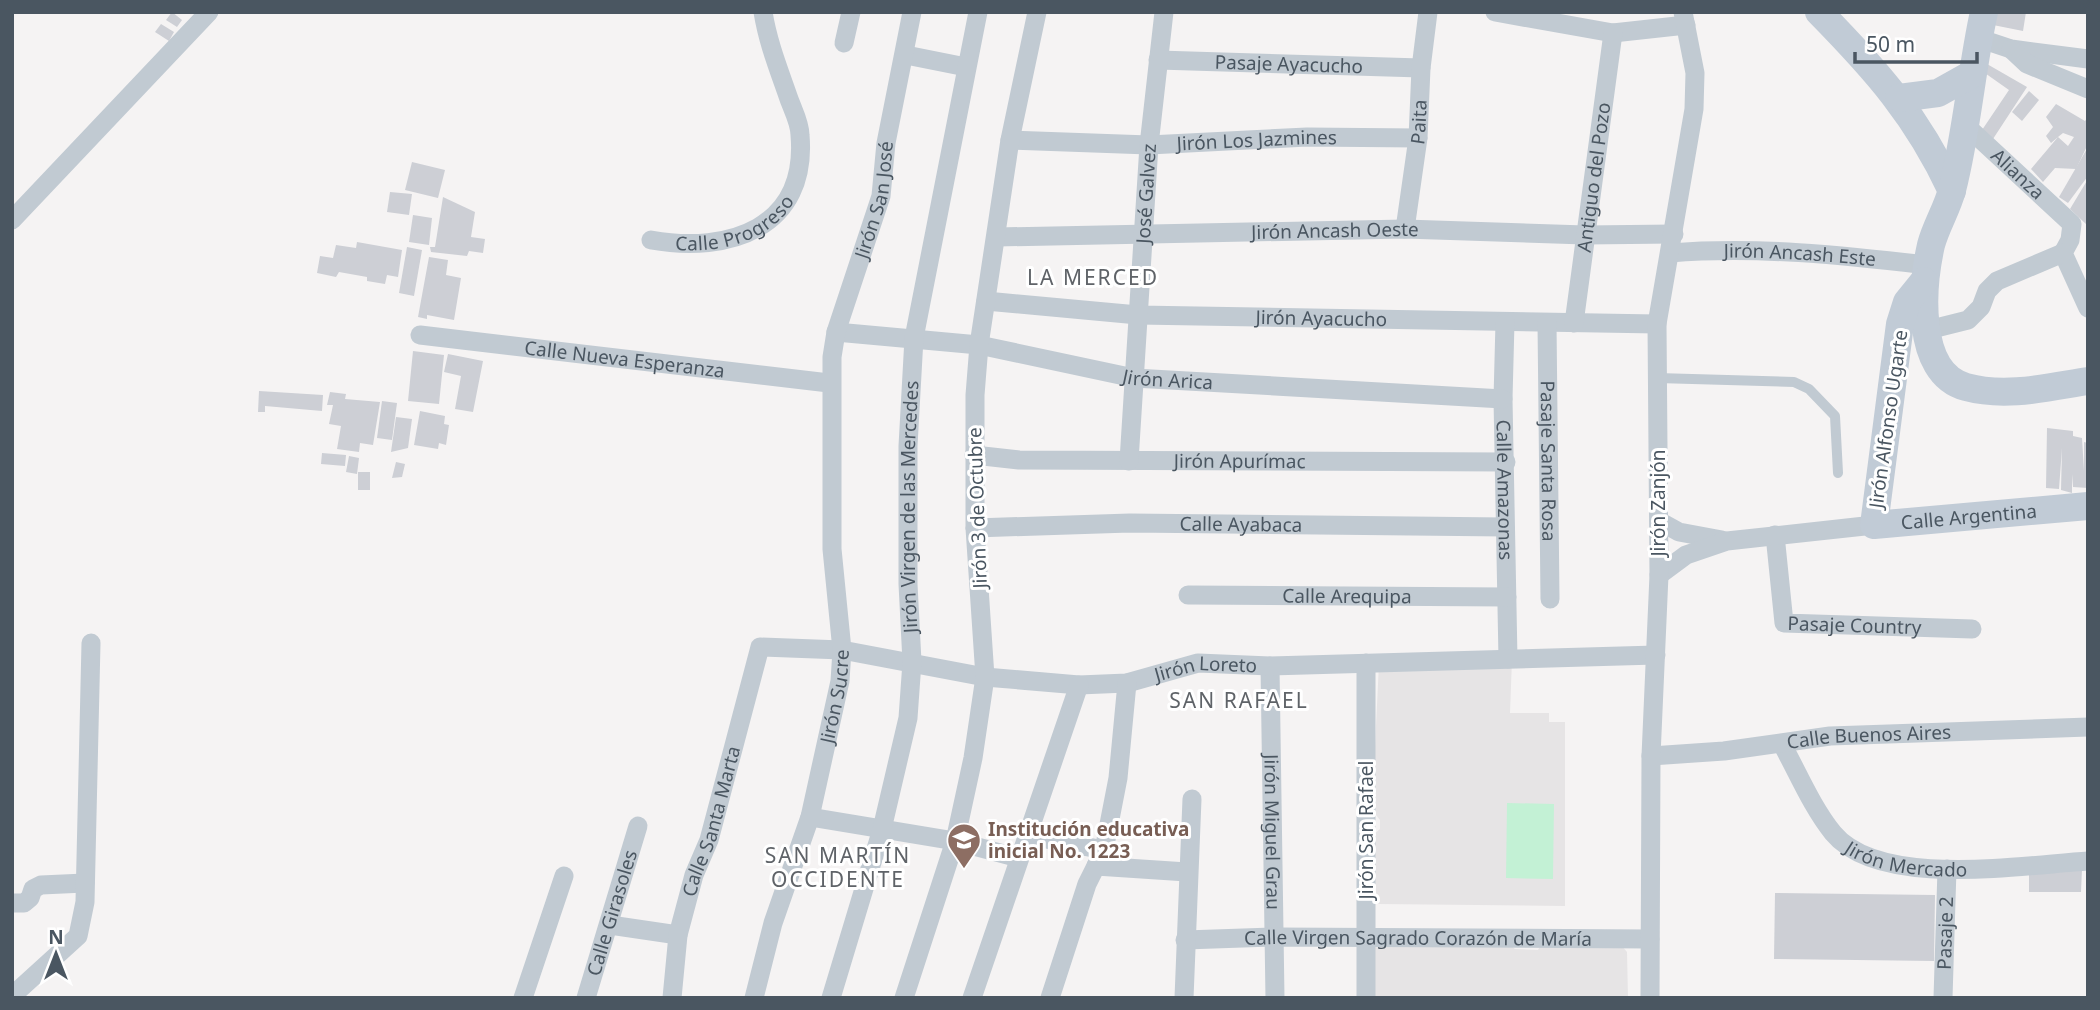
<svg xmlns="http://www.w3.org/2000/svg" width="2100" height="1010" viewBox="0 0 2100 1010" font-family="'Noto Sans',sans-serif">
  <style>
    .education { fill: #e6e4e5 }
    .green { fill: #c3f1d5 }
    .building { fill: #cdcfd5; fill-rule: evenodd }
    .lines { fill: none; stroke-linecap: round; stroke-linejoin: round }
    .lane { stroke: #c1cad2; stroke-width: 10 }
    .street { stroke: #c1cad2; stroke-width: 19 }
    .secondary { stroke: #c1cbd6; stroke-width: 28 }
    .labels { text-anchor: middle; stroke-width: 6; stroke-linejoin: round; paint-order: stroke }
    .street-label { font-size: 19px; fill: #4a5661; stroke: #fff }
    .education-label { font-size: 19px; font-weight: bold; fill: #785e54; stroke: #fff; text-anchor: start }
    .neighbourhood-label { font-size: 21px; letter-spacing: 2px; fill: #5f6368; stroke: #fff }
  </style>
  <rect width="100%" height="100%" fill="#f5f3f3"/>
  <g class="education">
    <polygon points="1512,659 1510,713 1549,713 1549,722 1565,722 1565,906 1378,904 1372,898 1372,836 1380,829 1380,820 1372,810 1379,663"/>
    <polygon points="1373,940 1508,943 1515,949 1538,950 1542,943 1621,945 1627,952 1628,998 1374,998"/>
  </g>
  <polygon class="green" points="1507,803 1554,804 1553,879 1506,878"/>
  <g class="building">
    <polygon points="172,12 182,20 177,27 166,20"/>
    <polygon points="1986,12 2026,12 2023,31 1983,23"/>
    <polygon points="161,24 174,32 169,41 155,32"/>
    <polygon points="1987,64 2027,87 1991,142 1980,133 2009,90 1982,71"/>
    <polygon points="2029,91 2039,100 2022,121 2012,112"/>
    <path d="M2056 104 2085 121 2088 117V144L2076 169 2055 168 2043 182 2031 169 2058 137 2051 143 2046 136 2053 127 2046 117ZM2063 133 2074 137 2068 146 2058 137Z"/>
    <polygon points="2088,147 2088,176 2068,203 2059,197"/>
    <polygon points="412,162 445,170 438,198 405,190"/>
    <polygon points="2088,179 2088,223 2087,225 2070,209"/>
    <polygon points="390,192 412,194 409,215 387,212"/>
    <polygon points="443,197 475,212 471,237 485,239 483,253 469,251 467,256 431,252 430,247 435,247"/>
    <polygon points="413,215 432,218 429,245 409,242"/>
    <polygon points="357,242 402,250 398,277 387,275 385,284 367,281 367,277 339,272 336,277 317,273 320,256 333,258 336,245 356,248"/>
    <polygon points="407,247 422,250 414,296 399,293"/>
    <polygon points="429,257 448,260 446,275 461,278 454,320 427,315 427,319 418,317"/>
    <polygon points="413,351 444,355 439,404 408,401"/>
    <polygon points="448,354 483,361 473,412 455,409 461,376 444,372"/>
    <polygon points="259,391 323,395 322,411 265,406 265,412 258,412"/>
    <polygon points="330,392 346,394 345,399 380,402 373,445 360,443 359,452 337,449 341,426 329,424 333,405 327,405"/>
    <polygon points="382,401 397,403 392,440 377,438"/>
    <polygon points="420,411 445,416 444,424 449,425 446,445 439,443 438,449 414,445"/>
    <polygon points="396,417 412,419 408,448 391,452"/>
    <polygon points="2047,428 2073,431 2073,436 2082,438 2084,471 2084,442 2088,443 2088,488 2073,487 2072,474 2072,493 2061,490 2062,448 2059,489 2046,488"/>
    <polygon points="322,453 346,455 345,466 321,464"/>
    <polygon points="349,456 359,458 357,474 346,472"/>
    <polygon points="396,462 405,464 402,477 392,478"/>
    <rect x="358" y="472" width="12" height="18"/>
    <polygon points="2029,869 2082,869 2081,892 2029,892"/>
    <polygon points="1775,893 1935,895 1934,961 1774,959"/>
  </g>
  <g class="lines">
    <polyline class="lane" points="1657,378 1794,382 1809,389 1835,416 1838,473"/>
    <g class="street">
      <polyline points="1495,12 1613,33 1686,25"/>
      <polyline points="1978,38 2011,49 2088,59"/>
      <polyline points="844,43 851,12"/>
      <polyline points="2011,49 2027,64 2088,89"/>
      <polyline points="906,55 966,67"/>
      <path id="s1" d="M1158 60 1421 68"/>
      <path id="s2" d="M1963 123 2072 224 2070 240 2063 253 2088 308"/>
      <path id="s3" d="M1010 140 1149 145 1307 137 1418 138"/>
      <polyline points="12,220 209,12"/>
      <path id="s4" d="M1405 229 1418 138 1421 68 1428 12"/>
      <path id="s5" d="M997 237 1405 229 1585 235 1674 234"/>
      <path id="s6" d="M651 240C729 254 808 228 800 135 800 123 793 110 789 99 779 70 768 43 763 12"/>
      <path id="s7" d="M1670 253C1757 246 1841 255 1927 265"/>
      <path id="s8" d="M986 301 1138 315 1657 324"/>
      <path id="s9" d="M1505 322 1503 399 1508 659"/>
      <path id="s10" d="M1547 323 1550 599"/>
      <path id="s11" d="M1574 323 1613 33"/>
      <polyline points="1924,331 1968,320 1981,307 1987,291 1997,281 2063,253"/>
      <path id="s12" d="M836 332 979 345 1134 378 1503 399"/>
      <path id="s13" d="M420 335 829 383"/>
      <path id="s14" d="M974 455 1019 460 1506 462"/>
      <path id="s15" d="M1129 461 1149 145 1164 12"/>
      <polyline points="1659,521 1679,532 1722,540"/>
      <path id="s16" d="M975 528 1130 523 1505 527"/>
      <path id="s17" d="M1775 535 1784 623 1972 629"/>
      <polyline points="1659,575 1686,555 1727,541 1874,525"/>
      <path id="s18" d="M1188 595 1507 597"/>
      <path id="s19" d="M1270 666 1275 998"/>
      <path id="s20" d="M1782 744C1798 773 1812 807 1833 833 1879 889 2022 865 2088 861"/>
      <path id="s21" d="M1651 756 1724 751 1830 736 2088 727"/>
      <polyline points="810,817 955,841 1019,858"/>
      <polyline points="1030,836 1104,850"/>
      <polyline points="1096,866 1187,872"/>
      <polyline points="12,903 24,903 30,898 33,889 41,885 85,883"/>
      <polyline points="610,925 678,935"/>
      <path id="s22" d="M1185 940 1275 937 1650 939"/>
      <polyline points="12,996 78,936 85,902 91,643"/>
      <polyline points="523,998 564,876"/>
      <path id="s23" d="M586 998 638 826"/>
      <path id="s24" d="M672 998 678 935 694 875 709 840 760 647 842 650 985 677 1079 685 1127 683 1198 663 1270 666 1656 655"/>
      <path id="s25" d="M754 998 773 923 810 817 840 681 842 650 832 549V357L836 332 881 196 886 143 912 12"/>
      <path id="s26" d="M831 998 882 829 908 718 912 662 908 584V446L914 338 978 12"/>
      <polyline points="904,998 955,841 973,758 985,677 975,528 975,395 979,345 1010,140 1037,12"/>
      <polyline points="972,998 1079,685"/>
      <polyline points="1050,998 1087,884 1104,850 1118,778 1127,683"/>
      <polyline points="1184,998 1192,799"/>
      <polyline points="1366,998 1366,663"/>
      <polyline points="1650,998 1651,756 1659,575 1657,324 1694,109 1695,73 1683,12"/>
      <path id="s27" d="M1943 998 1947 869"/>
    </g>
    <g class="secondary">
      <path d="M1819 12C1876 70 1917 116 1952 191"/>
      <path d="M1984 12C1971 71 1967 132 1952 190 1947 209 1936 226 1931 245 1922 285 1914 373 1966 387 2006 398 2049 387 2088 381"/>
      <polyline points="1899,98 1938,93 1972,74"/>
      <path id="s28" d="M1924 281 1907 302 1900 324 1874 525 2088 506"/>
    </g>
  </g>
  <defs>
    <g id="school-pin" transform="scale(1.75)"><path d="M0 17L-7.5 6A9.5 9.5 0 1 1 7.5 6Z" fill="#8d6e63" stroke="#fff"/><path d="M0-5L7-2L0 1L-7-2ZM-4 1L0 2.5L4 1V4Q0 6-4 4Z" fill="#fff"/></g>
  </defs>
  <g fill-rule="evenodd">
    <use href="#school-pin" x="964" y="840"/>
  </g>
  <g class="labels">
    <g class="street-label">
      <text dy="7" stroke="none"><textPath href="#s1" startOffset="131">Pasaje Ayacucho</textPath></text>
      <text dy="7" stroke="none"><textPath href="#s4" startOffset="108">Paita</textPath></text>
      <text dy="7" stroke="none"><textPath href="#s3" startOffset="247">Jirón Los Jazmines</textPath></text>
      <text dy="7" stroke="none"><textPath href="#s2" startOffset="75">Alianza</textPath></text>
      <text dy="7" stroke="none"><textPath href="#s11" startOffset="147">Antiguo del Pozo</textPath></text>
      <text dy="7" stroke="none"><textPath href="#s15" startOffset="268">José Galvez</textPath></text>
      <text dy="7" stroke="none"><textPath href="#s25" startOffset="817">Jirón San José</textPath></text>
      <text dy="7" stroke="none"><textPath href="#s6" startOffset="89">Calle Progreso</textPath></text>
      <text dy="7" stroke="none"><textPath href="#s5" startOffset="338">Jirón Ancash Oeste</textPath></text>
      <text dy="7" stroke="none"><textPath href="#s7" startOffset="130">Jirón Ancash Este</textPath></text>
      <text dy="7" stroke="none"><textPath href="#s8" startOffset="336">Jirón Ayacucho</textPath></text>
      <text dy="7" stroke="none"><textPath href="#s13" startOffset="206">Calle Nueva Esperanza</textPath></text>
      <text dy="7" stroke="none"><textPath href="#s12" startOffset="336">Jirón Arica</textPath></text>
      <text transform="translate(1888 419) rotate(-82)" y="7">Jirón Alfonso Ugarte</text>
      <text dy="7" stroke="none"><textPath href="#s14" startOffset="266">Jirón Apurímac</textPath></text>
      <text dy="7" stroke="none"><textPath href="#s10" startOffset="138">Pasaje Santa Rosa</textPath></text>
      <text dy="7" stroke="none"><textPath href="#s9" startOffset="168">Calle Amazonas</textPath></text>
      <text transform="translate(1658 503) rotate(-90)" y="7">Jirón Zanjón</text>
      <text dy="7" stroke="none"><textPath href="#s26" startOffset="502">Jirón Virgen de las Mercedes</textPath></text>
      <text transform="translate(977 508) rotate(-92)" y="7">Jirón 3 de Octubre</text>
      <text dy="7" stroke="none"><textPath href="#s28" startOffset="348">Calle Argentina</textPath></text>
      <text dy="7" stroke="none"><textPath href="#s16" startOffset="266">Calle Ayabaca</textPath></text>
      <text dy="7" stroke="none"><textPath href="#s18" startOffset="159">Calle Arequipa</textPath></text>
      <text dy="7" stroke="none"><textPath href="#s17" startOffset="159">Pasaje Country</textPath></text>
      <text dy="7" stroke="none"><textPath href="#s24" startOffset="814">Jirón Loreto</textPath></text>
      <text dy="7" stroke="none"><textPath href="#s25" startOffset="313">Jirón Sucre</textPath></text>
      <text dy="7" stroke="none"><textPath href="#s21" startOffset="219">Calle Buenos Aires</textPath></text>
      <text dy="7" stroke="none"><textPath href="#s24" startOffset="182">Calle Santa Marta</textPath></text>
      <text transform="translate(1366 830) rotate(-90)" y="7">Jirón San Rafael</text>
      <text dy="7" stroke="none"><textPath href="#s19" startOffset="166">Jirón Miguel Grau</textPath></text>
      <text dy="7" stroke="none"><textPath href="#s20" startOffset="184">Jirón Mercado</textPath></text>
      <text dy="7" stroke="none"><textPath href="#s23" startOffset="89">Calle Girasoles</textPath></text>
      <text dy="7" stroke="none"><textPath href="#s27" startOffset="65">Pasaje 2</textPath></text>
      <text dy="7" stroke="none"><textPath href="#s22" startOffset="233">Calle Virgen Sagrado Corazón de María</textPath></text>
    </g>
    <g class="education-label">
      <text x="988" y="836">Institución educativa<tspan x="988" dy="22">inicial No. 1223</tspan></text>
    </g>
    <g class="neighbourhood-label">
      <text x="1093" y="285">LA MERCED</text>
      <text x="1239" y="708">SAN RAFAEL</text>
      <text x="838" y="863">SAN MARTÍN<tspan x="838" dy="24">OCCIDENTE</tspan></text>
    </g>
  </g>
  <rect width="2100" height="1010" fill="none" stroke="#4a5661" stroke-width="28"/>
  <g transform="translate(56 954)" stroke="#ffffff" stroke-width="5" paint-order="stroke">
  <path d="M0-5L12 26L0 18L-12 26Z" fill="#4a5661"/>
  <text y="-10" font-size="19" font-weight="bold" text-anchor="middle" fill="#4a5661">N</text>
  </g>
  <path d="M1855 52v10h122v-10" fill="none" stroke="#4a5661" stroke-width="3.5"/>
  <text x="1866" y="52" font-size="21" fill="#4a5661" stroke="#ffffff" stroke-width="5" paint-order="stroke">50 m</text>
</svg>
